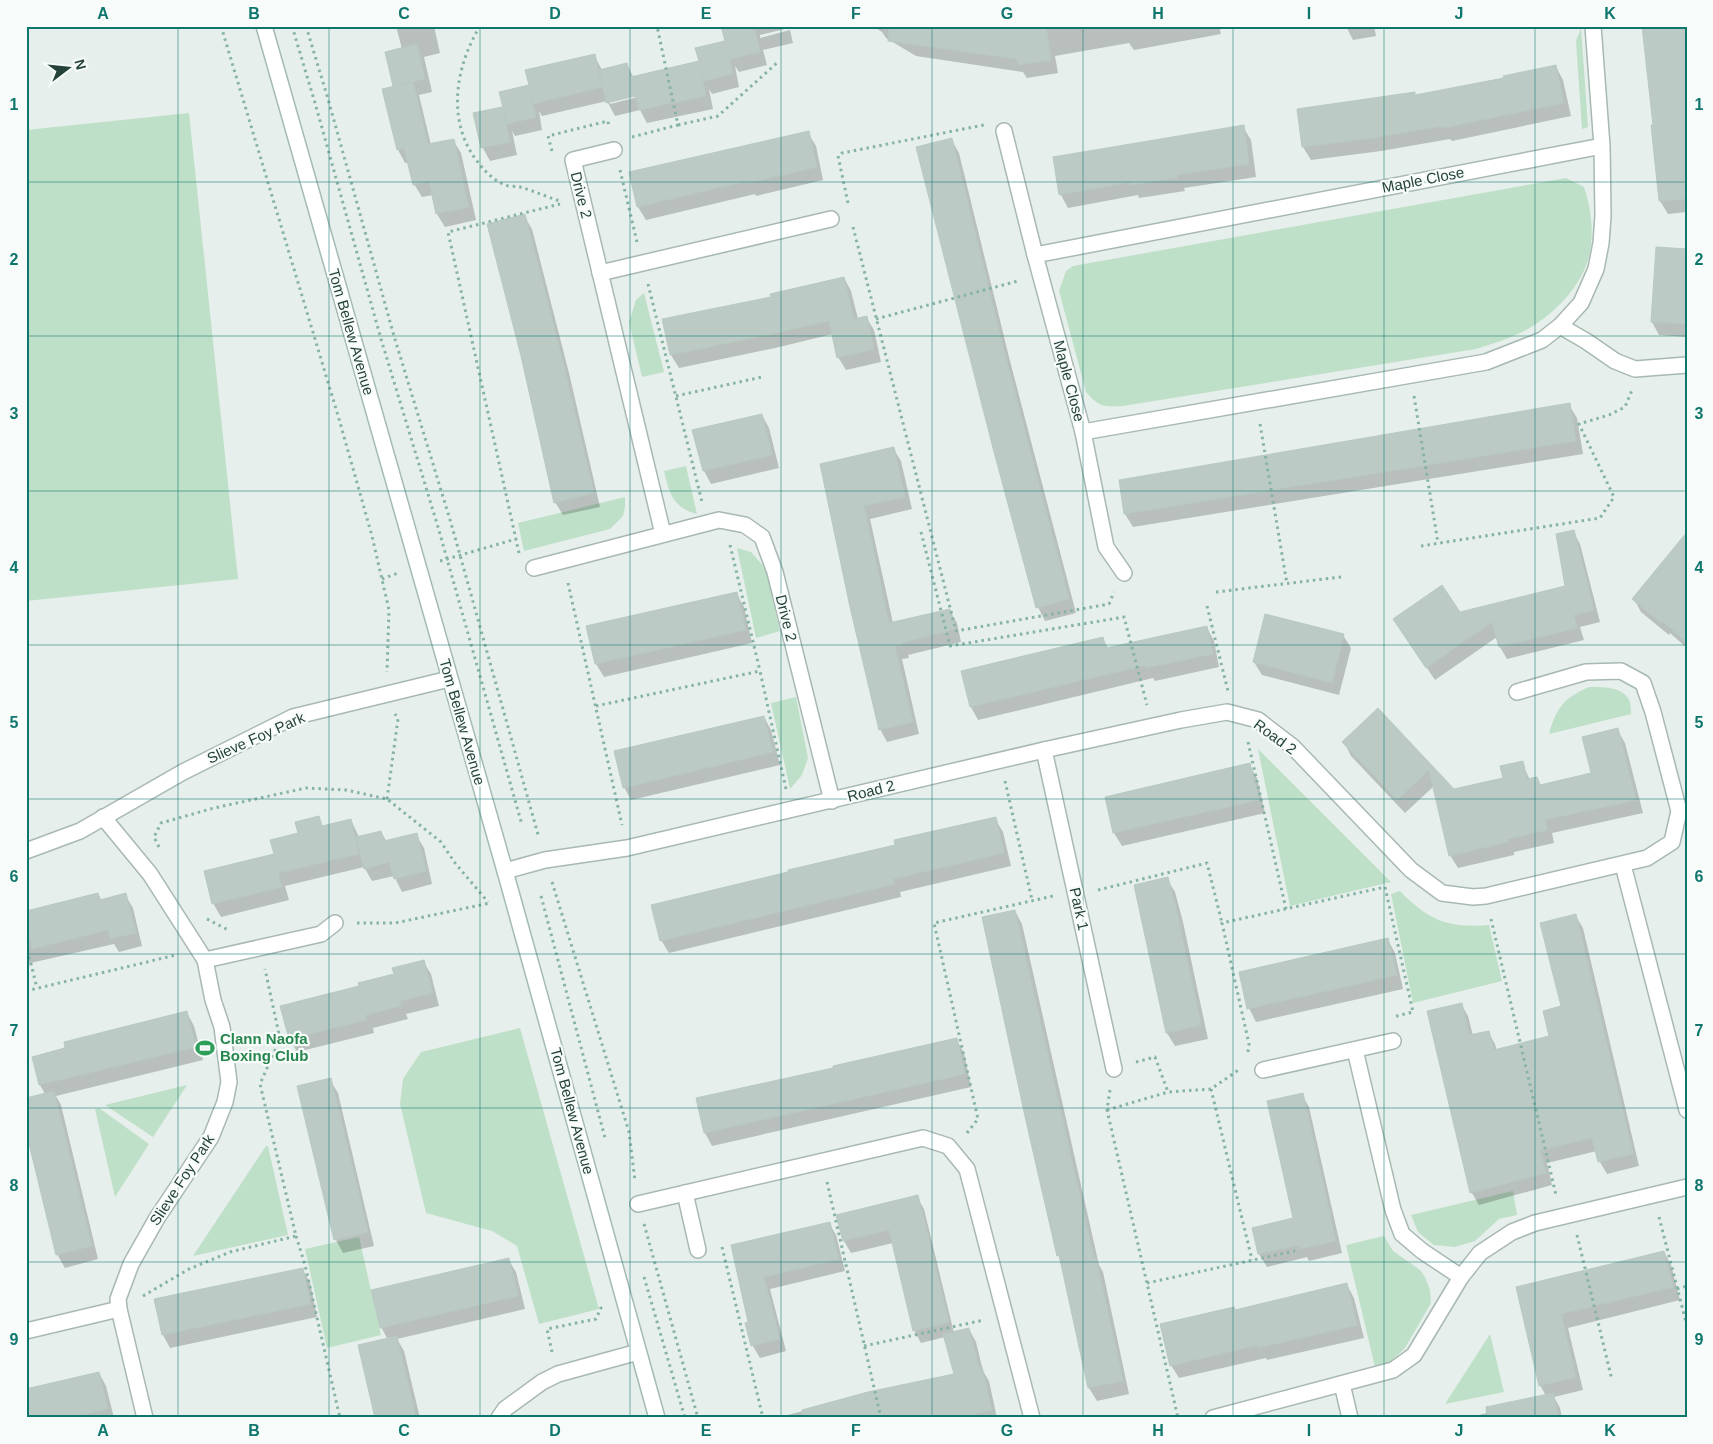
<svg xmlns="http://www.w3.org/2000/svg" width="1713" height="1444" viewBox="0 0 1713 1444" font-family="Helvetica,sans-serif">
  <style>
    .green { fill: #bfe0c8 }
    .shadow { fill: #0003; fill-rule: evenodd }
    .building { fill: #bbcac4; stroke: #b8c9c2 }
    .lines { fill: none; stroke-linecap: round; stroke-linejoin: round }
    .lane-casing { stroke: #a8b8b2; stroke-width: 18 }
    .street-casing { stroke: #a8b8b2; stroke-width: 18 }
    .secondary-casing { stroke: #a4bbb3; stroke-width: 18 }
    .path { stroke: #86b3a5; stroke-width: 3; stroke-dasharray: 2.5 4; stroke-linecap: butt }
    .lane { stroke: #fff; stroke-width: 15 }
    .street { stroke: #fff; stroke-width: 15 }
    .secondary { stroke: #fff; stroke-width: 15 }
    .grid { fill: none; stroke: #0f766e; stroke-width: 1; stroke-opacity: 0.55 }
    .labels { text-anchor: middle; stroke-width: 4.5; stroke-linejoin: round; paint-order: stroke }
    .street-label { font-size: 15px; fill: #24423a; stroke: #f7fbf9 }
    .leisure-label { font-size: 15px; font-weight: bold; fill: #27864d; stroke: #f7fbf9; text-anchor: start }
    .neatline { fill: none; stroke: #0f766e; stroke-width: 2 }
    .grid-label { font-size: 16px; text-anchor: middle; font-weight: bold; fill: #0f766e }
  </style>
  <rect width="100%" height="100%" fill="#e6efeb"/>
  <g class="green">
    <polygon points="1581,28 1588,127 1582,129 1576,41"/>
    <polygon points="189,113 238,579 26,601 26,130"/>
    <path d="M1566 178 1584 187C1592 210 1595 240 1587 263 1578 289 1555 312 1533 326 1515 337 1495 343 1476 349L1123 406C1103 407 1099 407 1086 392L1059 291 1066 271 1073 266Z"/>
    <polygon points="644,293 664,372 642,377 629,322 636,300"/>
    <path d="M686 466 697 514C673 508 669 493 664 471Z"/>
    <polygon points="625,497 625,507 623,516 610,529 524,551 518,523"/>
    <polygon points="737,548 751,552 766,569 780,631 756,638"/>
    <path d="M1589 687C1601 687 1620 686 1628 698 1631 702 1631 709 1631 714L1549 734C1556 708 1564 698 1589 687Z"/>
    <polygon points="796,697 808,758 802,775 790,789 771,703"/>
    <polygon points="1258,749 1391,882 1290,906"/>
    <path d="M1400 891C1429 921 1448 928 1489 925L1502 981 1413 1003 1391 894Z"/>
    <polygon points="520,1028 599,1309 539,1324 517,1246 492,1231 426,1213 400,1104 403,1079 421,1052"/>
    <polygon points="187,1085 153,1137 105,1105"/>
    <polygon points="99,1108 149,1144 115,1197 95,1109"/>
    <polygon points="266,1146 268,1146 288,1235 193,1256"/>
    <polygon points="1513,1191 1517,1215 1499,1219 1475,1241 1455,1247 1434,1245 1418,1232 1411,1215"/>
    <polygon points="1384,1236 1393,1251 1420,1270 1425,1277 1430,1290 1431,1303 1405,1348 1390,1362 1375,1367 1346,1245"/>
    <polygon points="359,1237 381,1335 327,1348 305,1249"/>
    <polygon points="1490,1334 1504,1392 1445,1404"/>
  </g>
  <g class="shadow">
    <polygon points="396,26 434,26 440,53 424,57 432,92 419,95 431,145 453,140 461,153 476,220 445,227 437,214 433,195 422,197 414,184 409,162 405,163 398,150 395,87 386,52 402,49"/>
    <path d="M723 26H789V28L760 35V38L790 30 793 43 763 50 767 65 739 72 735 66 739 87 712 94 709 89 713 109 647 123 640 110 615 116 607 101 542 116 539 111 542 130 515 136 512 131 517 155 490 161 483 148 474 114 502 108 504 113 530 86 594 55 602 70 627 65 634 78 700 62 727 41ZM641 94 642 96 610 104V101Z"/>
    <polygon points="873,26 1219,26 1221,34 1134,50 1129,43 1055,56 1058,73 1027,78 1023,72 916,56 886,38 882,32"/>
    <polygon points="1346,26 1374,26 1376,36 1353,40"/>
    <polygon points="1687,26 1687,212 1668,214 1660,201 1653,126 1654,126"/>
    <polygon points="1556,67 1563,80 1571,116 1452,141 1450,139 1381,151 1311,160 1303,147 1414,93 1416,96 1505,79"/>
    <polygon points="1243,127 1251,140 1256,177 1184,188 1185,191 1139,198 1138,195 1068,208 1061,195 1054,158"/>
    <polygon points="808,133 816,146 823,180 756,196 755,194 646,220 638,207 630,173"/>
    <polygon points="951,139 959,153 1010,361 1076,613 1045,621 1038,607"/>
    <polygon points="524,216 532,229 569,373 600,507 563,515 555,502"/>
    <polygon points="1687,251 1687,337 1659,335 1652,322"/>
    <polygon points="844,278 851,291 858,319 866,317 874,330 881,362 846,370 838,357 833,334 775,348 679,368 671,355"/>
    <polygon points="1569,405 1577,418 1583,454 1133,527 1125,514 1120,481"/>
    <polygon points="762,415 769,428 779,468 711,484 704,471 694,431"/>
    <polygon points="893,448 901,461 912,509 870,519 893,623 950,611 957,623 961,642 908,655 909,658 902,659 919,734 887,742 880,729 822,465"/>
    <polygon points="1573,531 1580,544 1600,622 1580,627 1584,640 1507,659 1500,647 1497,637 1435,680 1394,619 1459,613 1566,586"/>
    <polygon points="1687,556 1687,648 1670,633 1669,635 1641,612 1634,599"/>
    <polygon points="736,593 744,607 752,643 604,677 596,664"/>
    <polygon points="1207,628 1214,641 1219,667 1155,681 1153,678 978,720 971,707 1103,639 1108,648"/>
    <polygon points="1343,635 1351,648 1339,695 1262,675 1254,662"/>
    <polygon points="1378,710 1454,790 1504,779 1522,763 1530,780 1537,778 1541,786 1592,774 1617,729 1625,743 1643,813 1552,833 1554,843 1514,852 1514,855 1458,868 1450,855 1434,786 1405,813 1351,756 1344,742"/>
    <polygon points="764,717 771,730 780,765 631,800 624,787"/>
    <polygon points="1249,765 1257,778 1265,813 1122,846 1114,833 1106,798"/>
    <polygon points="318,818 323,827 351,820 359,837 381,832 387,842 416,835 424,848 432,884 402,892 394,876 372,881 364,867 285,886 289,900 221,917 213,903 275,855"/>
    <polygon points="995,819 1003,832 1011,866 900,892 901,897 669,953 661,940 897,846"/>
    <polygon points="1167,879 1175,892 1183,922 1208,1039 1175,1046 1167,1033"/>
    <polygon points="98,894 102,901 125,895 133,908 142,946 119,952 114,944 26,964 26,912"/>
    <polygon points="1015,911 1022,924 1099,1265 1103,1272 1129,1394 1097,1401 1089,1388 1061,1260 1058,1255"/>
    <polygon points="1575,915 1583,928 1639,1166 1607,1174 1600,1162 1597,1151 1547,1163 1552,1185 1479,1205 1472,1193 1461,1004 1468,1016 1473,1036 1488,1032 1495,1044 1497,1051 1551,1037 1562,1007"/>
    <polygon points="1388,940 1395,953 1403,989 1256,1022 1249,1008"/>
    <polygon points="423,961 431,974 439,1006 406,1014 408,1019 373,1028 374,1033 297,1052 290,1039 360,987 395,975"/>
    <polygon points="187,1013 194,1026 203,1060 56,1096 61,1105 98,1259 65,1268 57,1254 45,1094 40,1085 33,1057"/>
    <polygon points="956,1039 964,1053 971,1087 712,1146 705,1133"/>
    <polygon points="330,1080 338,1093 374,1246 343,1253 336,1240 299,1087"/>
    <polygon points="1302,1095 1309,1107 1342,1253 1309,1261 1307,1257 1267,1267 1259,1254 1253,1229 1294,1219"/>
    <polygon points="917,1197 924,1209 954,1333 969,1329 976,1342 983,1371 989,1381 997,1418 776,1418 869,1394 955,1375 945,1337 921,1343 914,1330 893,1243 851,1253 844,1241"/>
    <polygon points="829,1223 836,1235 845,1271 770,1289 786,1351 760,1358 753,1346 747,1323 750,1323 732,1246"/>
    <polygon points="1664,1252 1671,1265 1680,1300 1568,1328 1583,1390 1554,1397 1560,1408 1562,1418 1466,1418 1525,1404 1546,1396 1540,1385 1517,1288"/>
    <polygon points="508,1259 516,1272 525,1309 397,1339 404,1351 420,1418 376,1418 388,1340 381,1327"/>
    <polygon points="302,1269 310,1282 317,1317 170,1348 163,1335 155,1300"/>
    <polygon points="1347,1285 1354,1298 1364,1338 1267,1360 1266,1358 1179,1378 1171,1365 1235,1311"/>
    <polygon points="99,1373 106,1386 114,1418 26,1418"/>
  </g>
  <g class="building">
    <polygon points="721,26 754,26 760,52 730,59 727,48 733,74 704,81 701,72 706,96 639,110 635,96 606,103 599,70 627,63 631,77 699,61 695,48 725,41"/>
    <polygon points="889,26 1046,26 1051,60 1018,65 1017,59 888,41"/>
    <polygon points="1642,26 1687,26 1687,199 1659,201 1651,125 1653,125"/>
    <polygon points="417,44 425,79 393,86 385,52"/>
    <polygon points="595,54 602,87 533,104 530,92 536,117 507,124 499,92 529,85 525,70"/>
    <polygon points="1556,65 1564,103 1443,128 1442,126 1373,138 1302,147 1297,109 1415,92 1415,95 1504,78 1503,76"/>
    <polygon points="413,82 428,144 454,139 469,207 436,214 429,181 413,185 404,148 397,150 382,89"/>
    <polygon points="502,107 510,142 481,148 473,113"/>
    <polygon points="1244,125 1249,164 1177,175 1178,178 1131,185 1130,182 1059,195 1053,157"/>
    <polygon points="809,131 817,167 748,183 747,181 637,207 629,172"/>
    <polygon points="952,138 1003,347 1069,599 1036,608 994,452 916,147"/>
    <polygon points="525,214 562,358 594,493 554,503 521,356 487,224"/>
    <polygon points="1656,247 1687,249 1687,324 1651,322"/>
    <polygon points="844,277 854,319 867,316 874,349 837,358 829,321 767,335 670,355 662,319 771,297 770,294"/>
    <polygon points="1570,403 1576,441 1124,514 1119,480"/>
    <polygon points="762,414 772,455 703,471 692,430"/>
    <polygon points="894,447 905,497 864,506 889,623 950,609 955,629 902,643 902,645 895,647 913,722 879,730 850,607 820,464"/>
    <polygon points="1574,530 1594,610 1574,615 1577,628 1499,647 1492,622 1426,668 1393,619 1442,585 1460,612 1565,586 1556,534"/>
    <polygon points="1687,532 1687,643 1662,621 1661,623 1632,599"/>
    <polygon points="737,592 746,630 595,664 586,626"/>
    <polygon points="1265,614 1344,634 1332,683 1253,662"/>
    <polygon points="1207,626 1213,654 1146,668 1146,665 970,707 961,671 1103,637 1106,648"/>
    <polygon points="1378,708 1454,789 1503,778 1500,766 1523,761 1527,779 1537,777 1540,785 1591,773 1582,737 1618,728 1636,800 1545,820 1547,830 1507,839 1508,842 1449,856 1429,770 1397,800 1342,742"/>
    <polygon points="764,716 773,752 623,788 614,751"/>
    <polygon points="1250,763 1259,800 1113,833 1105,797"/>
    <polygon points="319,816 322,826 351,819 359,854 278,873 282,887 212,904 204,871 274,854 270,840 298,833 295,822"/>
    <polygon points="996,817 1004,853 893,879 895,884 660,941 651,905 788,872 788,870 895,845 894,840"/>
    <polygon points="381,831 384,841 417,833 426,871 394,879 389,862 364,869 356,837"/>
    <polygon points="1168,877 1176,908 1201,1025 1166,1033 1134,885"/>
    <polygon points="98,893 100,900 126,893 136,933 110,939 108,930 32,949 26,924 26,911"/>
    <polygon points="1015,910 1094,1258 1096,1258 1123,1381 1088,1388 1059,1255 1057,1256 1026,1121 982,917"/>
    <polygon points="1576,914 1633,1154 1598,1162 1592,1138 1540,1150 1546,1173 1470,1193 1427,1011 1462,1003 1469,1035 1489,1031 1494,1050 1549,1036 1543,1011 1561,1006 1540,923"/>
    <polygon points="1388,938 1397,975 1247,1009 1239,972"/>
    <polygon points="424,960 433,993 400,1001 401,1006 366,1015 367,1020 289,1039 280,1006 359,986 358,983 394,974 392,968"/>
    <polygon points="187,1011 196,1047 39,1085 32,1057 65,1048 64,1042"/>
    <polygon points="957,1038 965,1074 704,1133 696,1098 833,1068 833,1066"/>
    <polygon points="331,1078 368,1232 334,1240 297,1086"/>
    <polygon points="54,1091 92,1246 56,1255 26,1131 26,1098"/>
    <polygon points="1303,1093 1336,1241 1300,1249 1299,1245 1258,1254 1252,1228 1293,1218 1267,1101"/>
    <polygon points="918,1195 949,1322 913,1331 889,1230 843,1241 836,1215"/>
    <polygon points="830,1222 839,1259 764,1277 780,1339 751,1346 745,1323 748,1322 731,1245"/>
    <polygon points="1664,1251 1673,1287 1561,1314 1576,1377 1539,1386 1516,1287"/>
    <polygon points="509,1258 518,1296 380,1328 371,1290"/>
    <polygon points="303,1268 310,1304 162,1335 154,1299"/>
    <polygon points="1347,1283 1357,1325 1258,1348 1258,1345 1170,1366 1160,1324 1234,1307 1235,1310"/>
    <polygon points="969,1328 979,1368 982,1367 992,1410 958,1418 803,1418 802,1410 868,1392 954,1374 943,1334"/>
    <polygon points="397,1336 416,1418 375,1418 358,1345"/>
    <polygon points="99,1372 108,1409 69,1418 26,1418 26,1389"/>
    <polygon points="1553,1393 1559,1418 1487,1418 1486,1407"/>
  </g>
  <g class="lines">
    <g class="lane-casing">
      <polyline id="lane" points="1560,326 1586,341 1615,361 1635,369 1687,365"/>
    </g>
    <g class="street-casing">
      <g id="street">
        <polyline points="1593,26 1602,146 1603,216 1601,243 1596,269 1581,303 1560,326 1542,340 1486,362 1083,432 1035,255 1602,146"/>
        <polyline points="1004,131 1035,255"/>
        <polyline points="614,150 573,160 663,534"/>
        <polyline points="600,273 831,219"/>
        <polyline points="1083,432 1106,547 1124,573"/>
        <polyline points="534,568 719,520 745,525 762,537 775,572 832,801"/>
        <polyline points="1044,750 1114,1069"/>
        <polyline points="103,817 150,874 205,960 213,1000 222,1027 229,1082 225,1102 211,1137 157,1218 131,1264 118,1299 119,1309 145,1418"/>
        <polyline points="26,851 80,831 183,772 293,717 449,679"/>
        <polyline points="1623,865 1687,1110"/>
        <polyline points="505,871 545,860 627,848 1044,750 1181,720 1227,712 1258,720 1293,747 1411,870 1442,893 1473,897 1486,896 1647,858 1672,842 1679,811 1653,712 1643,683 1621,671 1586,672 1517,692"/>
        <polyline points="205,960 321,934 335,923"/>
        <polyline points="1355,1050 1393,1210 1402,1234 1422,1251 1461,1277"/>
        <polyline points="1263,1070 1393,1041"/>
        <polyline points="685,1193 698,1250"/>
        <polyline points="638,1204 923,1138 948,1146 967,1169 1032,1418"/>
        <polyline points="26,1331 119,1309"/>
        <polyline points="1342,1384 1350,1418"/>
        <polyline points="499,1418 505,1409 542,1382 558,1374 638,1352"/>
        <polyline points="1213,1418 1393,1370 1414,1355 1461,1277 1480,1253 1512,1232 1535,1223 1687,1187"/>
      </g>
    </g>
    <g class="secondary-casing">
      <polyline id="secondary" points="264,26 505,871 657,1418"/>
    </g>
    <g class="path">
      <polyline points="221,26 339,419 372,536 389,610 387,672"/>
      <polyline points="292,26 315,103 381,339 438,527 522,825"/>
      <polyline points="306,26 328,99 394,336 451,523 539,838"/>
      <path d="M480 26C456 66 447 117 474 157 482 168 492 180 505 185 510 187 516 186 520 187 534 191 547 197 560 201"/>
      <polyline points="678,125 718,116 778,62"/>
      <polyline points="632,137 678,125 657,26"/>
      <polyline points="552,151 548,136 608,121 609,128"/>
      <polyline points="620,170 637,242"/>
      <polyline points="848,203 838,156 842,153 984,125"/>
      <polyline points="853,227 956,631 1109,604 1114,592"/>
      <polyline points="648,284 702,502"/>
      <polyline points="876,319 1018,281"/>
      <polyline points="676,396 762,377"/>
      <polyline points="1414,396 1438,543"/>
      <polyline points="1260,424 1287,584"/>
      <polyline points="921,532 950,646 1124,617 1147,705"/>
      <polyline points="730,545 760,671"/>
      <polyline points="1421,546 1600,518 1614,497 1579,424 1609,415 1625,407 1632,390"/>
      <polyline points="519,553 448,232 560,204"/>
      <polyline points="440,561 516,539"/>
      <polyline points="382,579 398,573"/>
      <polyline points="568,583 622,825"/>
      <polyline points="1216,592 1341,577"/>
      <polyline points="1207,606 1228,691"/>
      <polyline points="596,706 760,671 786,789"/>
      <polyline points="1248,742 1286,909"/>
      <polyline points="1005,781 1032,900"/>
      <polyline points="387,799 398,719 395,714"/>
      <polyline points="159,847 154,837 161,823 214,808 306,788 346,790 387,799 441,842 455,863 488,902"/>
      <polyline points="552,882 629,1132 635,1181"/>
      <polyline points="1098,890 1207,863 1222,923"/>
      <polyline points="541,896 605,1138"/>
      <polyline points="207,919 230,931"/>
      <polyline points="1491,919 1556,1195"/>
      <polyline points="357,923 395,923 490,903"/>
      <polyline points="26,944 37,988"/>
      <polyline points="26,991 176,955"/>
      <polyline points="1248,1052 1249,1044 1222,923 1385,887 1413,1012 1393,1017"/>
      <polyline points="1136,1062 1155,1057 1168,1092 1211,1089 1240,1069"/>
      <polyline points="1211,1089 1252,1260"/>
      <polyline points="1110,1090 1107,1110 1178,1418"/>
      <polyline points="1107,1110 1168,1092"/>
      <polyline points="967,1133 978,1119 934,923 1053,896"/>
      <polyline points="827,1182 881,1418"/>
      <polyline points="1659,1217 1687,1326"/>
      <polyline points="644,1224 698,1418"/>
      <polyline points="1577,1235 1612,1380"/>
      <polyline points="296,1236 305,1265 340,1418"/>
      <polyline points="722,1247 763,1418"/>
      <polyline points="644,1277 685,1418"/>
      <polyline points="1147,1283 1295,1251"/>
      <polyline points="1677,1289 1687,1286"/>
      <polyline points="143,1296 189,1269 230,1252 296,1236 260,1084 280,1039 265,969"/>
      <polyline points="864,1346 984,1320"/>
      <polyline points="552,1352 547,1329 596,1319 601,1308 600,1305"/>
    </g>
    <use href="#lane" class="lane"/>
    <use href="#street" class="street"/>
    <use href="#secondary" class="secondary"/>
  </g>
  <path class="grid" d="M178 26V1418M329 26V1418M480 26V1418M630 26V1418M781 26V1418M932 26V1418M1083 26V1418M1233 26V1418M1384 26V1418M1535 26V1418M26 182H1687M26 336H1687M26 491H1687M26 645H1687M26 799H1687M26 954H1687M26 1108H1687M26 1262H1687"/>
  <defs>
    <g id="stadium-bare" transform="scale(1.5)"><path d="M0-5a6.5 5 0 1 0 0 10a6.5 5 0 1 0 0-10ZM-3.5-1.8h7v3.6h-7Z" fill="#2e9e5b" stroke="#f7fbf9" stroke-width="2.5" paint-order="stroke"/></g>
  </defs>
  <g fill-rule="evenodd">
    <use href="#stadium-bare" x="205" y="1048"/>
  </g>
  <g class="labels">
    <g class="street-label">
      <text transform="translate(1423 180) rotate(-11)" y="5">Maple Close</text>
      <text transform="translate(581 195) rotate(76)" y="5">Drive 2</text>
      <text transform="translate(351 332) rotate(74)" y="5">Tom Bellew Avenue</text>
      <text transform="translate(1069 381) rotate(75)" y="5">Maple Close</text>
      <text transform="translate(786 618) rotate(76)" y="5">Drive 2</text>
      <text transform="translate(462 722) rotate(74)" y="5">Tom Bellew Avenue</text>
      <text transform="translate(1275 737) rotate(36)" y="5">Road 2</text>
      <text transform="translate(256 738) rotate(-24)" y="5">Slieve Foy Park</text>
      <text transform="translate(871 791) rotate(-14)" y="5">Road 2</text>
      <text transform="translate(1079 909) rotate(78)" y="5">Park 1</text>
      <text transform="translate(572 1111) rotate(75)" y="5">Tom Bellew Avenue</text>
      <text transform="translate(182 1180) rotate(-57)" y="5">Slieve Foy Park</text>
    </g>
    <g class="leisure-label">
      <text x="220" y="1044">Clann Naofa<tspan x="220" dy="17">Boxing Club</tspan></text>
    </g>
  </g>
  <rect width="1713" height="1444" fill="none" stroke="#f7fbf9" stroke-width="55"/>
  <g transform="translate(68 68) rotate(74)" stroke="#f7fbf9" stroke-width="4" paint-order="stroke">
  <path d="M0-4L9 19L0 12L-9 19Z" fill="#24423a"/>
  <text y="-8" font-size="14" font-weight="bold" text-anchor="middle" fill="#24423a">N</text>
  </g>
  <rect x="28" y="28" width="1658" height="1388" class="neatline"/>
  <g class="grid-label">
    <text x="103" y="19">A</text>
    <text x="254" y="19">B</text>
    <text x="404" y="19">C</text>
    <text x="555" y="19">D</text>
    <text x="706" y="19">E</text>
    <text x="856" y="19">F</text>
    <text x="1007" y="19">G</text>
    <text x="1158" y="19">H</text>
    <text x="1309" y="19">I</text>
    <text x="1459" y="19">J</text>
    <text x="1610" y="19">K</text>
    <text x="14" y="110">1</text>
    <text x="1699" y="110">1</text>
    <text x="14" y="265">2</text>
    <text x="1699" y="265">2</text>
    <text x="14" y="419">3</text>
    <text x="1699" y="419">3</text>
    <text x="14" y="573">4</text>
    <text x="1699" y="573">4</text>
    <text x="14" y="728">5</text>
    <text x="1699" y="728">5</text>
    <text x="14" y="882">6</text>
    <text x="1699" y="882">6</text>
    <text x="14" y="1036">7</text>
    <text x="1699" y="1036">7</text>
    <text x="14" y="1191">8</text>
    <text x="1699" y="1191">8</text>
    <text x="14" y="1345">9</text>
    <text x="1699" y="1345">9</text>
    <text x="103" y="1436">A</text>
    <text x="254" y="1436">B</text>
    <text x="404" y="1436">C</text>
    <text x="555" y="1436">D</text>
    <text x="706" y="1436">E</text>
    <text x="856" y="1436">F</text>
    <text x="1007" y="1436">G</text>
    <text x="1158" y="1436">H</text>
    <text x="1309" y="1436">I</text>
    <text x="1459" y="1436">J</text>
    <text x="1610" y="1436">K</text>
  </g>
</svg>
